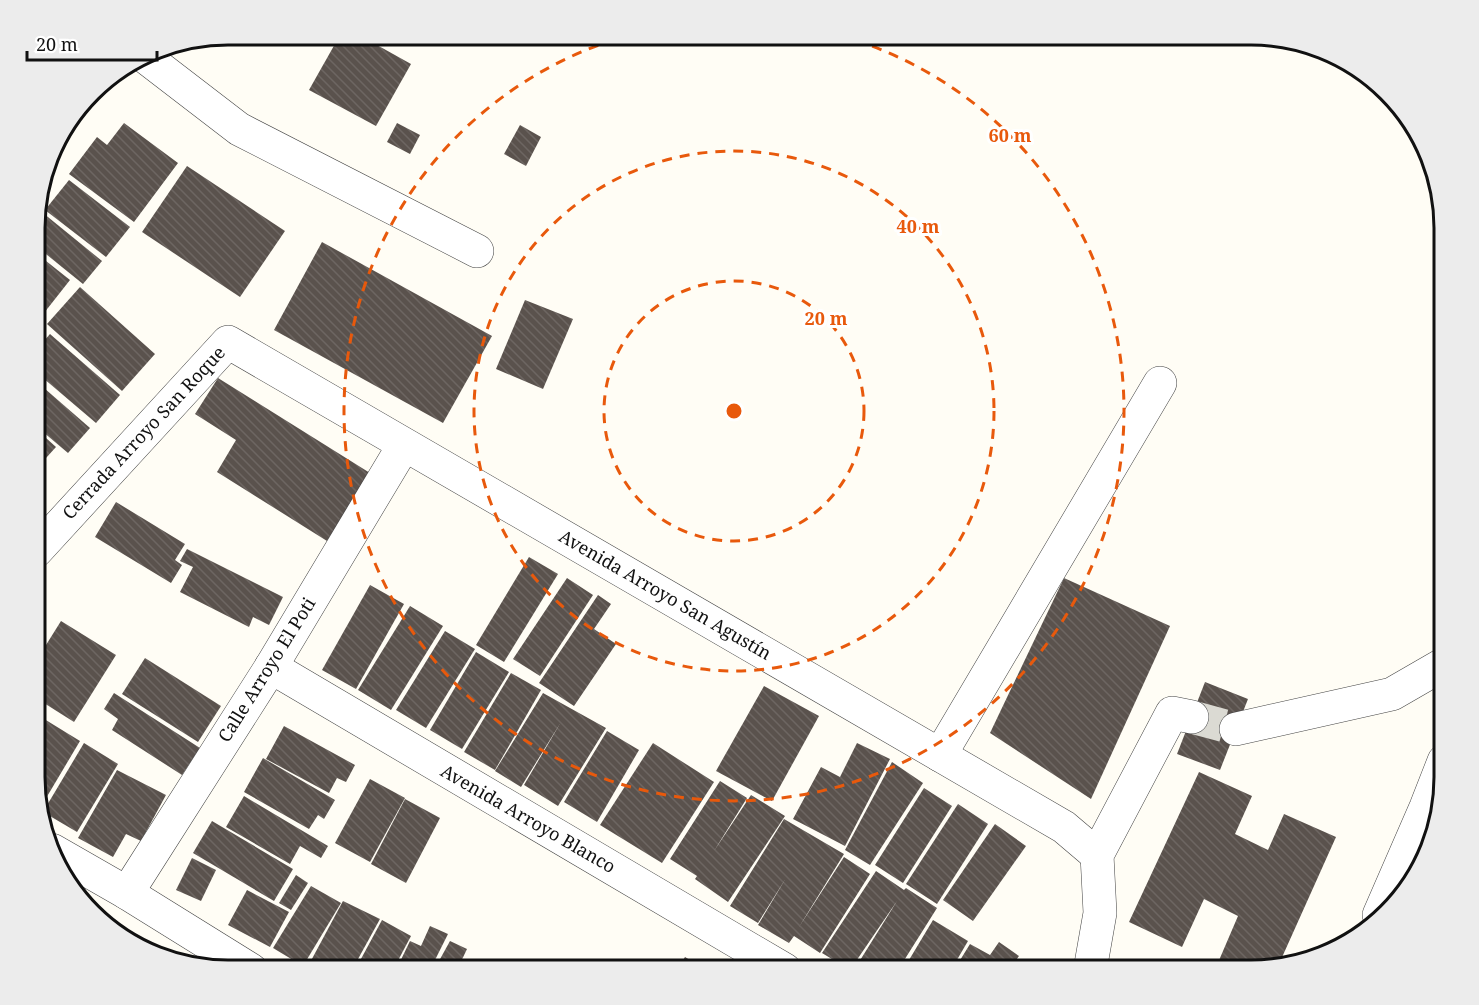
<svg xmlns="http://www.w3.org/2000/svg" width="1479" height="1005" viewBox="0 0 1479 1005" font-family="'Noto Serif',serif">
  <style>
    .building { fill: url(#building-back-hatch) }
    .lines { fill: none; stroke-linecap: round; stroke-linejoin: round }
    .minor-tunnel { stroke: #dbdad3; stroke-width: 33; stroke-dasharray: 33 16; stroke-linecap: butt }
    .minor-casing { stroke: #444; stroke-width: 34 }
    .minor { stroke: #fff; stroke-width: 33 }
    .ring { fill: none; stroke: #e8590c; stroke-width: 3; stroke-dasharray: 10 8 }
    .labels { text-anchor: middle; stroke-width: 6; stroke-linejoin: round; paint-order: stroke }
    .street-label { font-size: 18px; fill: #111; stroke: #fff }
    .rim { fill: none; stroke: #111; stroke-width: 3 }
    .centre { fill: #e8590c; stroke: #fff; stroke-width: 3 }
    .ring-label { font-size: 18px; text-anchor: middle; font-weight: bold; fill: #e8590c; stroke: #fff; stroke-width: 6; stroke-linejoin: round; paint-order: stroke }
  </style>
  <defs>
    <pattern id="building-back-hatch" width="6" height="6" patternUnits="userSpaceOnUse" patternTransform="scale(1.5)"><rect width="6" height="6" fill="#5a524d"/><path d="M-1 5l2 2M0 0l6 6M5-1l2 2" fill="none" stroke="#6d6662"/></pattern>
  </defs>
  <rect width="100%" height="100%" fill="#fffdf5"/>
  <g class="building">
    <polygon points="340,35 359,35 411,64 376,126 309,90"/>
    <polygon points="124,123 178,163 134,222 69,174 97,137 107,145"/>
    <polygon points="397,123 420,135 410,154 387,142"/>
    <polygon points="520,125 541,137 526,166 504,154"/>
    <polygon points="187,166 285,231 240,297 142,232"/>
    <polygon points="69,180 130,227 106,257 45,210"/>
    <polygon points="43,213 102,261 83,284 36,246 36,222"/>
    <polygon points="322,242 492,336 443,423 274,330"/>
    <polygon points="36,253 70,280 44,313 36,307"/>
    <polygon points="80,287 155,354 122,391 47,324"/>
    <polygon points="525,300 573,319 543,389 496,369"/>
    <polygon points="50,334 120,395 96,423 36,372 36,350"/>
    <polygon points="218,378 370,473 327,541 217,472 236,440 195,414"/>
    <polygon points="36,381 90,428 68,453 36,426"/>
    <polygon points="36,429 56,447 36,469"/>
    <polygon points="116,502 185,544 175,560 182,565 171,583 95,537"/>
    <polygon points="187,549 283,597 269,625 253,617 249,627 180,592 193,567 180,561"/>
    <polygon points="529,557 558,574 504,662 476,645"/>
    <polygon points="567,578 593,595 540,676 513,659"/>
    <polygon points="1064,578 1170,626 1091,799 990,733"/>
    <polygon points="370,585 404,604 356,689 322,670"/>
    <polygon points="598,595 611,604 594,629 616,644 574,706 539,683"/>
    <polygon points="410,606 443,626 391,710 358,690"/>
    <polygon points="61,621 116,655 74,722 36,698 36,661"/>
    <polygon points="445,631 475,649 426,728 396,710"/>
    <polygon points="476,652 509,672 462,749 430,730"/>
    <polygon points="145,658 221,706 198,742 122,694"/>
    <polygon points="511,673 541,690 495,770 464,752"/>
    <polygon points="1205,682 1248,699 1220,770 1177,754"/>
    <polygon points="764,686 819,716 772,801 716,771"/>
    <polygon points="114,693 200,748 182,775 112,730 118,719 104,709"/>
    <polygon points="543,693 606,728 558,806 524,785 561,722 521,787 495,771"/>
    <polygon points="36,714 80,741 39,810 36,802"/>
    <polygon points="284,726 355,765 346,782 337,778 329,793 266,759"/>
    <polygon points="607,731 639,750 597,822 564,802"/>
    <polygon points="84,743 118,764 77,832 43,812"/>
    <polygon points="653,743 714,782 662,863 600,825"/>
    <polygon points="857,743 890,759 845,846 793,819 821,767 840,777"/>
    <polygon points="263,758 335,800 324,819 318,815 309,829 244,792"/>
    <polygon points="892,762 923,783 870,865 845,850"/>
    <polygon points="117,770 166,795 141,841 126,834 113,857 78,838"/>
    <polygon points="1199,772 1252,796 1235,834 1268,850 1284,814 1336,837 1279,964 1251,970 1228,970 1217,965 1238,916 1204,899 1182,947 1129,922"/>
    <polygon points="370,779 405,798 370,862 335,843"/>
    <polygon points="720,781 747,798 714,851 751,795 785,816 728,902 695,879 697,876 670,859"/>
    <polygon points="924,788 952,806 903,883 875,865"/>
    <polygon points="244,796 328,846 321,858 300,846 290,864 226,827"/>
    <polygon points="405,799 440,818 406,883 371,864"/>
    <polygon points="958,804 988,824 937,904 906,884"/>
    <polygon points="784,819 844,854 799,927 844,857 870,874 820,953 794,936 789,943 758,925 786,878 758,923 730,906"/>
    <polygon points="212,821 293,869 274,901 193,853"/>
    <polygon points="995,824 1026,846 973,921 943,900"/>
    <polygon points="192,858 216,870 201,901 176,890"/>
    <polygon points="876,871 904,890 906,888 937,908 898,970 854,970 897,901 850,970 822,953"/>
    <polygon points="296,875 308,883 291,910 279,903"/>
    <polygon points="311,886 341,903 303,966 273,948"/>
    <polygon points="247,890 289,912 270,947 228,925"/>
    <polygon points="343,901 380,919 352,970 306,970"/>
    <polygon points="382,920 411,936 393,970 355,970"/>
    <polygon points="933,920 968,941 951,970 903,970"/>
    <polygon points="430,926 448,934 430,970 396,970 410,941 421,946"/>
    <polygon points="450,941 467,949 457,970 434,970"/>
    <polygon points="999,942 1019,956 1009,970 954,970 970,944 990,955"/>
    <polygon points="685,957 707,970 677,970"/>
  </g>
  <g class="lines">
    <polyline class="minor-tunnel" points="1192,717 1236,729"/>
    <g class="minor-casing">
      <g id="minor">
        <polyline points="144,56 239,129 477,251"/>
        <polyline points="36,551 228,342 1064,827 1097,855"/>
        <polyline points="271,667 785,970"/>
        <polyline points="1236,729 1392,694 1444,664"/>
        <polyline points="940,755 1160,383"/>
        <polyline points="52,850 127,893 251,970"/>
        <polyline points="127,893 271,667 404,445"/>
        <polyline points="1379,915 1426,807 1444,761"/>
        <polyline points="1090,970 1100,913 1097,855 1172,713 1192,717"/>
      </g>
    </g>
    <use href="#minor" class="minor"/>
  </g>
  <g class="ring">
    <circle cx="734" cy="411" r="130"/>
    <circle cx="734" cy="411" r="260"/>
    <path d="M838 35A390 390 0 1 1 630 35"/>
  </g>
  <g class="labels">
    <g class="street-label">
      <text transform="translate(144 433) rotate(-47)" y="6">Cerrada Arroyo San Roque</text>
      <text transform="translate(665 595) rotate(30)" y="6">Avenida Arroyo San Agustín</text>
      <text transform="translate(267 670) rotate(-58)" y="6">Calle Arroyo El Poti</text>
      <text transform="translate(528 819) rotate(30)" y="6">Avenida Arroyo Blanco</text>
    </g>
  </g>
  <path d="M0 0H1479V1005H0ZM228 45H1251A183 183 0 0 1 1434 228V777A183 183 0 0 1 1251 960H228A183 183 0 0 1 45 777V228A183 183 0 0 1 228 45Z" fill="#ececec" fill-rule="evenodd"/>
  <path class="rim" d="M228 45H1251A183 183 0 0 1 1434 228V777A183 183 0 0 1 1251 960H228A183 183 0 0 1 45 777V228A183 183 0 0 1 228 45Z"/>
  <circle cx="734" cy="411" r="9" class="centre"/>
  <g class="ring-label">
    <text x="1010" y="142">60 m</text>
    <text x="918" y="233">40 m</text>
    <text x="826" y="325">20 m</text>
  </g>
  <path d="M27 51v9h130v-9" fill="none" stroke="#111111" stroke-width="3"/>
  <text x="36" y="51" font-size="18" fill="#111111" stroke="#ffffff" stroke-width="4.5" paint-order="stroke">20 m</text>
</svg>
